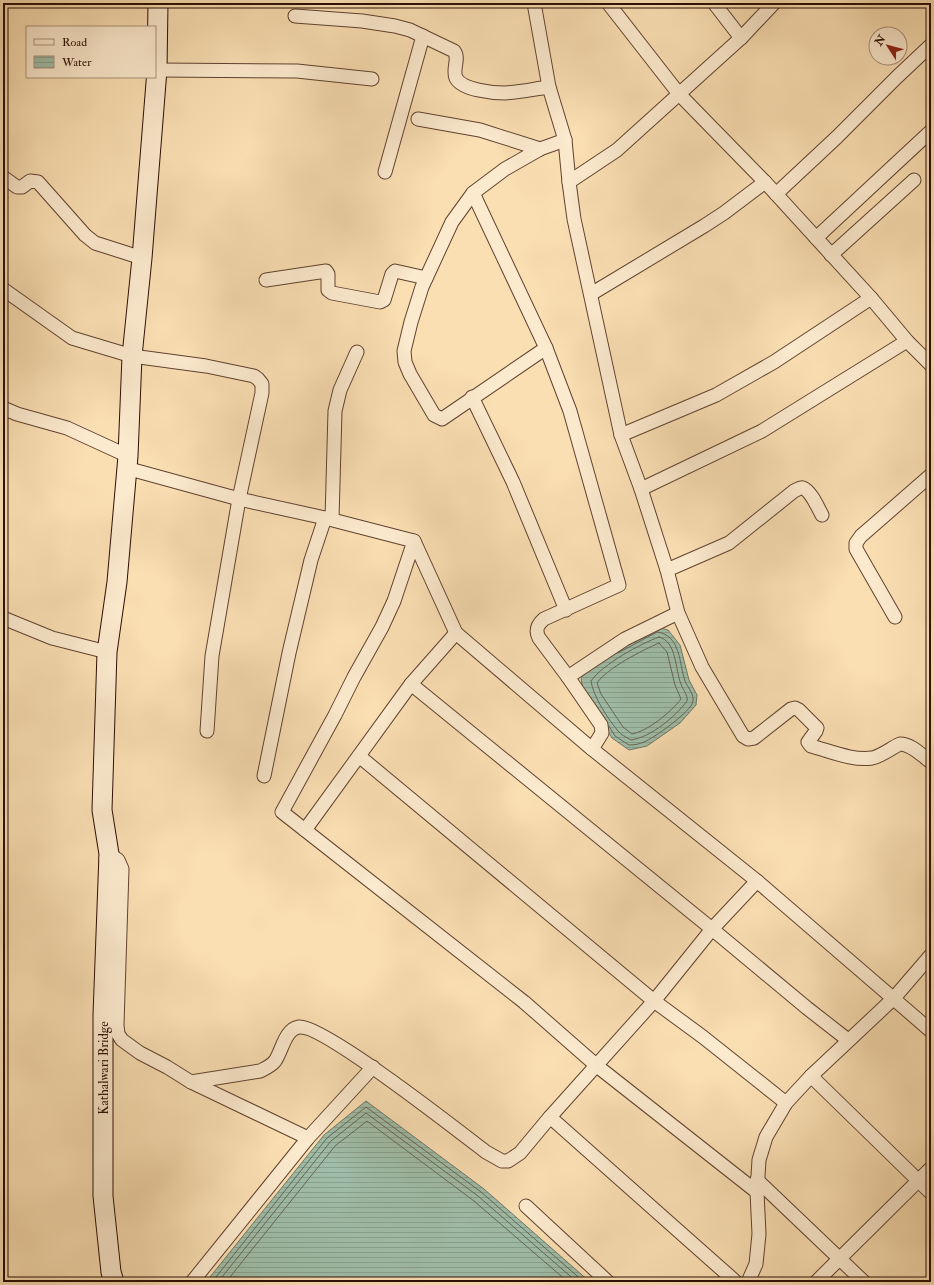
<svg xmlns="http://www.w3.org/2000/svg" width="934" height="1285" viewBox="0 0 934 1285" font-family="'IM FELL Double Pica',serif">
  <style>
    .water { fill: url(#water-rules); stroke: #717766 }
    .lines { fill: none; stroke-linecap: round; stroke-linejoin: round }
    .shore { stroke: #666656; stroke-width: 1 }
    .minor-casing { stroke: #60422f; stroke-width: 15 }
    .secondary-casing { stroke: #2c0e03; stroke-width: 21 }
    .minor { stroke: #fceace; stroke-width: 13 }
    .secondary { stroke: #fceace; stroke-width: 19 }
    .labels { text-anchor: middle; stroke-width: 3; stroke-linejoin: round; paint-order: stroke }
    .street-label { font-size: 13px; fill: #2c0e03; stroke: #fceace }
  </style>
  <defs>
    <pattern id="water-rules" width="6" height="5" patternUnits="userSpaceOnUse"><rect width="6" height="5" fill="#9fbda8"/><path d="M0 2.5h6" fill="none" stroke="#89a18f"/></pattern>
  </defs>
  <rect width="100%" height="100%" fill="#fadfb3"/>
  <filter id="stains"><feTurbulence type="fractalNoise" baseFrequency=".005" numOctaves="4"/><feColorMatrix values="0 0 0 0 .2 0 0 0 0 .09 0 0 0 0 .02 0 0 0 .5 -.17"/></filter>
  <radialGradient id="worn" r=".72"><stop offset=".6" stop-color="#630" stop-opacity="0"/><stop offset="1" stop-color="#630" stop-opacity=".3"/></radialGradient>
  <g class="water">
    <polygon points="657,627 668,630 680,645 689,680 697,695 696,705 680,723 647,746 629,750 612,738 588,701 583,690 581,678 591,666"/>
    <polygon points="366,1101 484,1189 590,1282 206,1282 324,1135"/>
  </g>
  <g class="lines">
    <g class="shore">
      <path d="M659 637C677 641 675 670 681 684 683 690 688 695 687 701 675 717 651 737 631 740 626 737 621 735 618 731 608 719 593 696 591 681 603 664 640 644 659 637Z"/>
      <path d="M659 643 667 652 675 685 681 699C671 712 648 731 632 734L623 727 601 694 597 683C607 668 643 650 659 643Z"/>
      <path d="M609 726 615 736 629 745C634 745 640 744 644 742 654 738 687 714 692 704 696 696 688 688 685 681 679 664 681 635 657 632L618 653"/>
      <polyline points="212,1282 327,1138 366,1107 481,1192 584,1282"/>
      <polyline points="218,1282 331,1141 366,1113 478,1196 577,1282"/>
      <polyline points="226,1282 335,1146 367,1121 474,1201 568,1282"/>
    </g>
    <g class="minor-casing">
      <g id="minor">
        <path d="M534 3 549 87 565 140 569 182 574 219 621 435 641 489 667 570 678 613 702 667 743 736 748 739 754 738 791 709 795 708 799 710 817 728 816 731 808 742 811 746C830 751 853 761 872 758 882 756 891 748 900 744 912 744 922 756 931 762"/>
        <polyline points="608,3 679,94 765,182 871,298 907,341 931,365"/>
        <polyline points="714,3 741,38"/>
        <path d="M295 16 362 21 395 26 410 30 454 51C460 59 452 69 456 78 462 90 493 93 505 93 520 92 534 89 549 87"/>
        <polyline points="157,70 297,71 372,79"/>
        <polyline points="418,119 480,130 540,149"/>
        <polyline points="385,172 423,36"/>
        <polyline points="3,177 17,187 22,187 30,181 38,182 85,235 95,243 142,258"/>
        <polyline points="569,182 617,150 741,38 774,3"/>
        <path d="M473 193 546 348 570 411 619 585 544 619C537 625 535 630 539 638L568 677 601 725 602 733 592 749"/>
        <polyline points="776,194 837,137 897,77 931,45"/>
        <polyline points="816,238 931,131"/>
        <polyline points="831,255 914,180"/>
        <polyline points="266,280 326,271 328,274 328,290 332,293 380,302 384,300 392,274 395,271 426,278"/>
        <polyline points="3,289 72,338 132,356 206,366 254,376 258,379 262,384 262,393 239,499 212,656 207,731"/>
        <polyline points="591,294 704,226 724,213 765,182"/>
        <polyline points="546,348 442,419 434,415 410,374 405,362 404,351 411,322 422,287 452,222 473,193 505,169 540,149 565,140"/>
        <polyline points="472,397 513,482 566,610"/>
        <polyline points="3,408 17,414 67,428 128,456"/>
        <polyline points="621,435 716,395 774,362 871,298"/>
        <polyline points="126,468 239,499 325,518 414,541 456,633 592,749 757,881 931,1031"/>
        <polyline points="641,489 762,431 907,341"/>
        <polyline points="332,519 335,411 340,390 357,352"/>
        <polyline points="414,541 394,601 382,627 354,677 335,715 282,812 524,1002 597,1066 757,1192"/>
        <path d="M667 570 729 543 794 491C797 490 800 487 803 488 811 491 818 508 822 515"/>
        <polyline points="895,617 856,549 856,543 861,536 931,475"/>
        <polyline points="3,618 52,638 107,652"/>
        <polyline points="568,677 625,639 678,613"/>
        <polyline points="411,684 712,929 807,1008 848,1040"/>
        <polyline points="359,756 654,1001 703,1037 786,1103"/>
        <polyline points="264,776 289,653 311,560 325,518"/>
        <polyline points="305,830 411,684 456,633"/>
        <polyline points="106,858 109,854 118,860 122,869 117,1025 118,1034 122,1040 140,1053 167,1067 191,1082 308,1138"/>
        <polyline points="811,1076 931,1193"/>
        <path d="M191 1082 260 1071C266 1068 271 1066 275 1061 282 1051 285 1029 299 1027 322 1024 460 1132 486 1152L502 1161H508L520 1153 550 1117 654 1001 712 929 757 881"/>
        <polyline points="550,1117 736,1282"/>
        <polyline points="757,1180 864,1282"/>
        <polyline points="526,1206 608,1282"/>
        <polyline points="192,1282 308,1138 373,1067"/>
        <polyline points="748,1282 756,1264 759,1234 757,1192 759,1160 766,1137 786,1103 811,1076 894,998 931,955"/>
        <polyline points="816,1282 931,1168"/>
      </g>
    </g>
    <g class="secondary-casing">
      <polyline id="secondary" points="114,1282 111,1272 103,1196 103,1015 109,854 102,810 107,652 117,582 128,456 132,356 142,258 157,70 158,3"/>
    </g>
    <use href="#minor" class="minor"/>
    <use href="#secondary" class="secondary"/>
  </g>
  <g class="labels">
    <g class="street-label">
      <text transform="translate(103 1068) rotate(-90)" y="5">Kathalwari Bridge</text>
    </g>
  </g>
  <rect width="934" height="1285" fill="none" stroke="#fadfb3" stroke-width="16"/>
  <rect x="4" y="4" width="926" height="1277" fill="none" stroke="#2c0e03" stroke-width="2"/>
  <rect x="8" y="8" width="918" height="1269" fill="none" stroke="#2c0e03"/>
  <rect x="26" y="26" width="130" height="52" fill="#fceace" stroke="#a9927d"/>
  <rect x="34" y="39" width="20" height="6" fill="#fceace" stroke="#a9927d"/>
  <text x="62" y="46" font-size="12" fill="#2c0e03">Road</text>
  <rect x="34" y="56" width="20" height="12" fill="url(#water-rules)" stroke="#a9927d"/>
  <text x="62" y="66" font-size="12" fill="#2c0e03">Water</text>
  <g transform="translate(888 46) rotate(306)"><circle r="19" fill="#fceace" stroke="#a9927d"/>
  <path d="M0-3L7 15L0 10L-7 15Z" fill="#8f2418"/>
  <text y="-6" font-size="11" font-weight="bold" text-anchor="middle" fill="#2c0e03">N</text>
  </g>
  <rect width="100%" height="100%" filter="url(#stains)"/>
  <rect width="100%" height="100%" fill="url(#worn)"/>
</svg>
